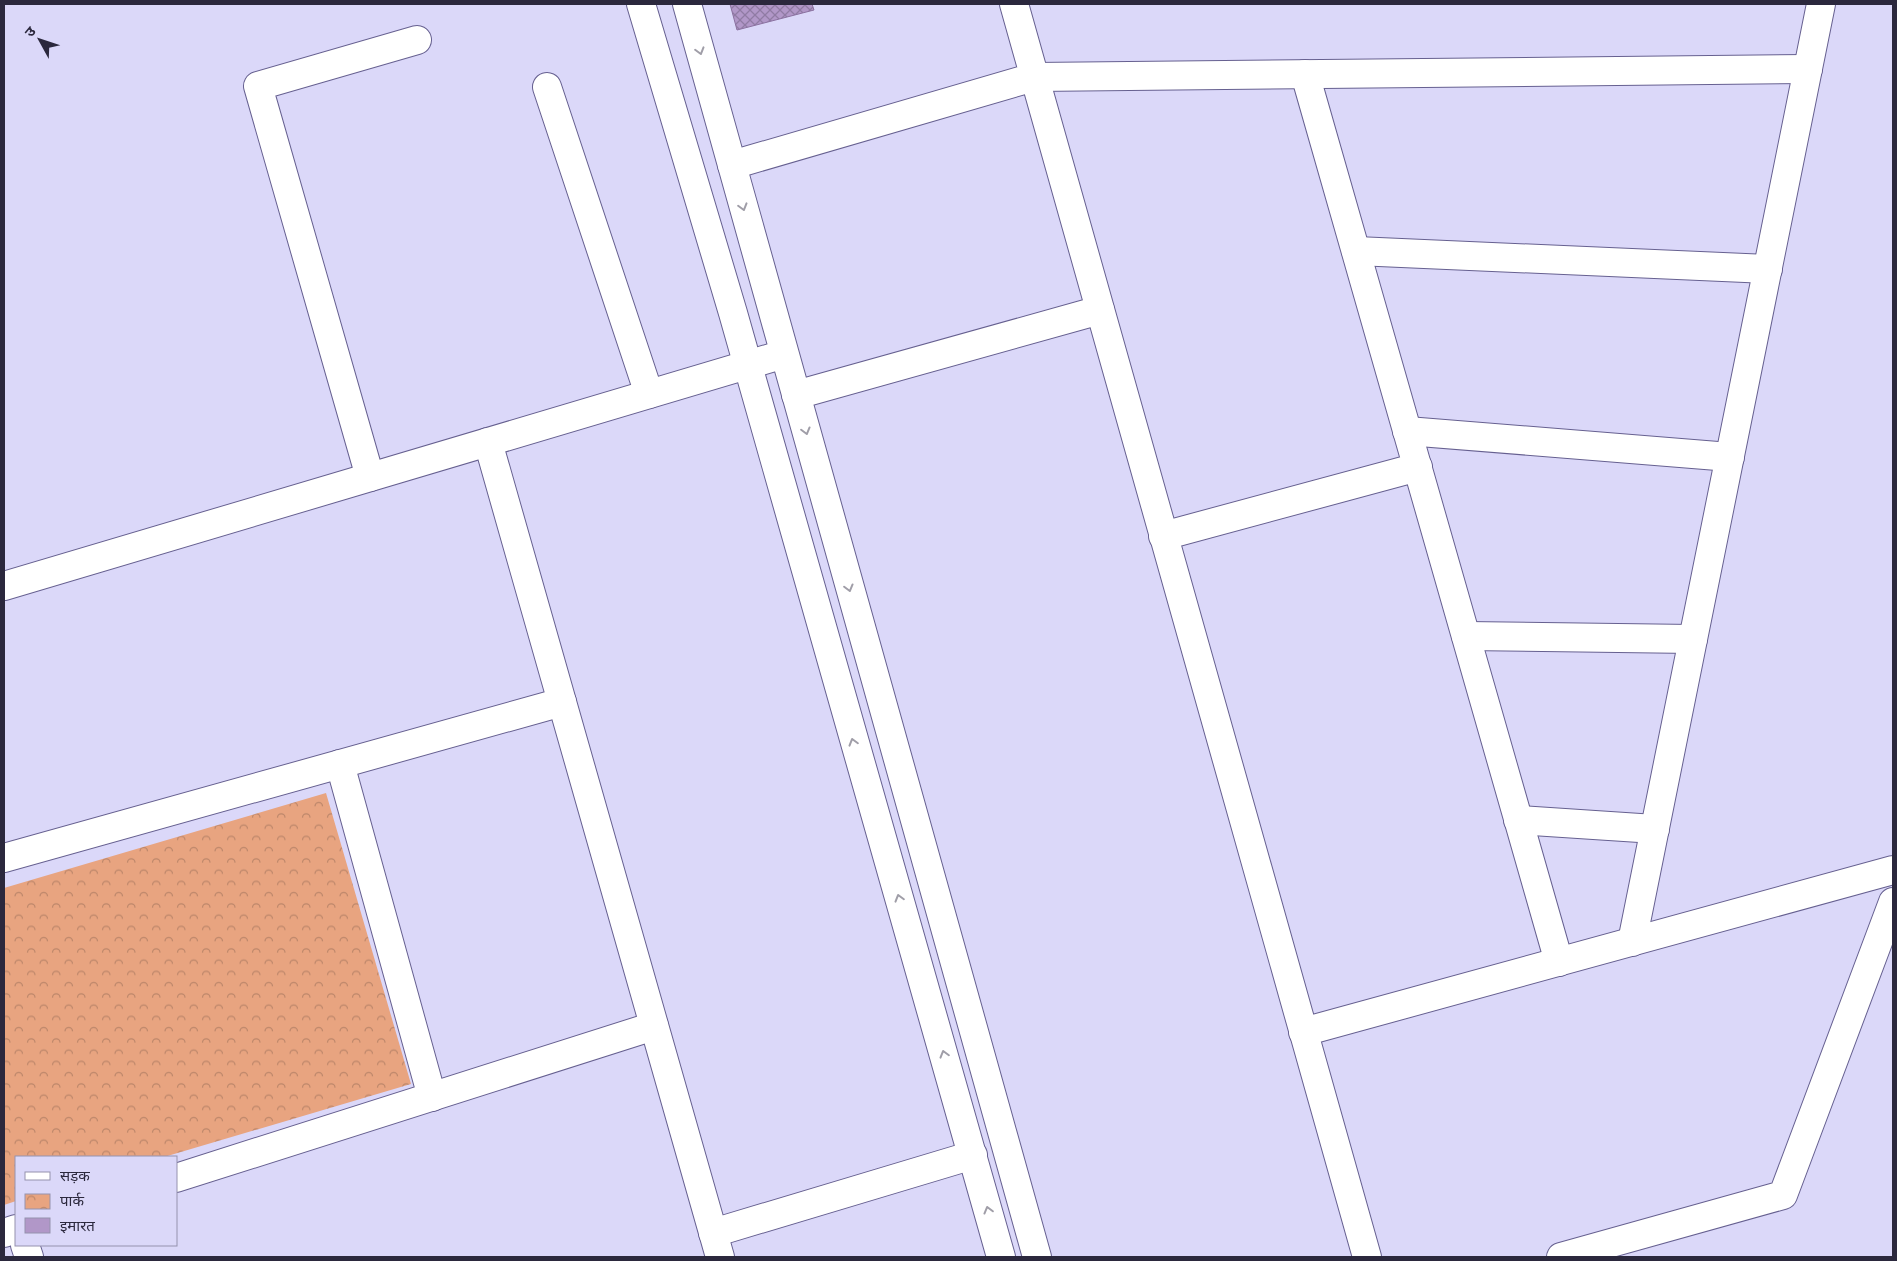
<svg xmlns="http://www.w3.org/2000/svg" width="1897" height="1261" viewBox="0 0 1897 1261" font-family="'Times New Roman','Noto Sans Devanagari',serif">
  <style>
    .park { fill: url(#park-crowns) }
    .building { fill: url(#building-cross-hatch); stroke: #8b71a0 }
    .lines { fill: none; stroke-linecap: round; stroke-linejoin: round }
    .minor-casing { stroke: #666090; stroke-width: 30 }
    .tertiary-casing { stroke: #666090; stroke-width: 30 }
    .minor { stroke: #fff; stroke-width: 28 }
    .tertiary { stroke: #fff; stroke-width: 28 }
    .oneway { stroke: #a09ea8 }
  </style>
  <defs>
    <pattern id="park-crowns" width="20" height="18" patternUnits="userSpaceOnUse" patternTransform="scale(1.25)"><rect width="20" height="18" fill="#e8a480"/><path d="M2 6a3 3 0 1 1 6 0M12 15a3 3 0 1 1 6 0" fill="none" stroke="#bc866a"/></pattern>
    <pattern id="building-cross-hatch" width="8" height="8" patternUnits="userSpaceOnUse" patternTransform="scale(1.25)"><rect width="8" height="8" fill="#b197c8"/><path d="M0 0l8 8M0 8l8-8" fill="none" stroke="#907ba4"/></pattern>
  </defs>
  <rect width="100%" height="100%" fill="#dbd8f9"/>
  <polygon class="park" points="326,793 411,1084 164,1157 16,1157 16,1201 4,1205 4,888"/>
  <polygon class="building" points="730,4 812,4 814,10 737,30"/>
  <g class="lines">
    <g class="minor-casing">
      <g id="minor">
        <polyline points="1014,4 1367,1257"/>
        <polyline points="1305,74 1559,962"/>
        <polyline points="547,87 649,394"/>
        <polyline points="732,165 1034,77 1808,69"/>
        <polyline points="1356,251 1768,269"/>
        <polyline points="796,395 1100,310"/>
        <polyline points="1407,431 1730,457"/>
        <polyline points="488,442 720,1257"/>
        <polyline points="370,477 258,86 417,40"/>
        <polyline points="1163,536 1418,467"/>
        <polyline points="4,586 784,354"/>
        <polyline points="1466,636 1693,639"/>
        <polyline points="340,764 432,1097"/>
        <polyline points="1518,820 1655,829"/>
        <polyline points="4,858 562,702"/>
        <polyline points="1632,942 1821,4"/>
        <polyline points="1303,1032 1893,870"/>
        <polyline points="176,1178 654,1026"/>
        <polyline points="4,1233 16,1229"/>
        <polyline points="713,1233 973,1155"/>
        <polyline points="25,1245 29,1257"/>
        <polyline points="1561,1257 1783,1195 1893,902"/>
      </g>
    </g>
    <g class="tertiary-casing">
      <g id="tertiary">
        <polyline points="641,4 733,313 1001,1257"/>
        <polyline points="687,4 1037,1257"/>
      </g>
    </g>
    <use href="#minor" class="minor"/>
    <use href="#tertiary" class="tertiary"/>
  </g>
  <defs><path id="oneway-chevron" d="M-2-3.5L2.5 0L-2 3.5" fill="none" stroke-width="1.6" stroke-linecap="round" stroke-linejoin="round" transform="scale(1.25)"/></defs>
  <g class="oneway">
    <use href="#oneway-chevron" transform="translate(700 51) rotate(74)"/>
    <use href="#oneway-chevron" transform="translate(743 207) rotate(74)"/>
    <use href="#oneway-chevron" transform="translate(806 431) rotate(75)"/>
    <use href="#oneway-chevron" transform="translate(849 588) rotate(75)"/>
    <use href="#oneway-chevron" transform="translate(853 742) rotate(-106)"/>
    <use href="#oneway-chevron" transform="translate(899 898) rotate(-106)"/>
    <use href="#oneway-chevron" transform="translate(944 1054) rotate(-106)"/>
    <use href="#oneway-chevron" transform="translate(988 1210) rotate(-105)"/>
  </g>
  <rect width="1897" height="1261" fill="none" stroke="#2b283d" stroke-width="10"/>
  <rect x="15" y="1156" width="162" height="90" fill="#dbd8f9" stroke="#9592ae"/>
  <rect x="25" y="1172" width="25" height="8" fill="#ffffff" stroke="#9592ae"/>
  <text x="60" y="1181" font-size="15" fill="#2b283d">सड़क</text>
  <rect x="25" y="1194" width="25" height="15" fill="url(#park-crowns)" stroke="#9592ae"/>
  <text x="60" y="1206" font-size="15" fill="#2b283d">पार्क</text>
  <rect x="25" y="1218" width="25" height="15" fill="#b197c8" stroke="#9592ae"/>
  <text x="60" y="1231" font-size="15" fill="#2b283d">इमारत</text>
  <g transform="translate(40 40) rotate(310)" stroke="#dbd8f9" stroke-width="4" paint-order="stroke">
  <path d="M0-4L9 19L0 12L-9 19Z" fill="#2b283d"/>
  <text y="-8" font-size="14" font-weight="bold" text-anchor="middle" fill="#2b283d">उ</text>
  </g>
</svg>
